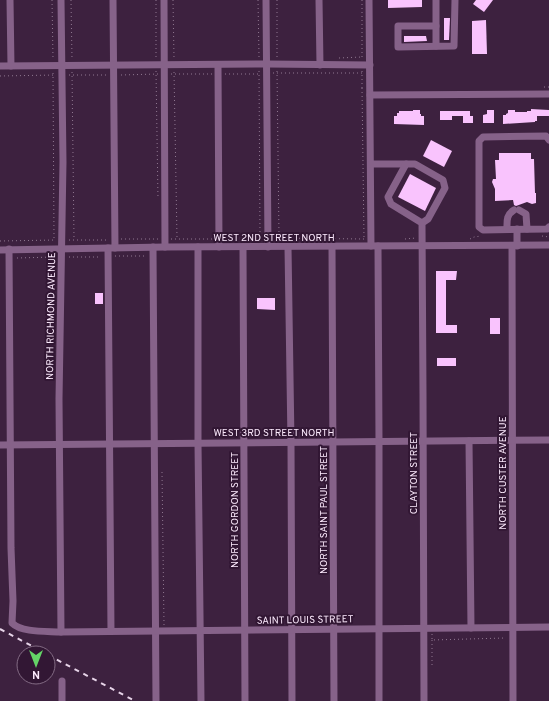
<svg xmlns="http://www.w3.org/2000/svg" width="549" height="701" viewBox="0 0 549 701" font-family="Overpass,sans-serif">
  <style>
    .building { fill: #f9c3fd }
    .lines { fill: none; stroke-linecap: round; stroke-linejoin: round }
    .path { stroke: #917992; stroke-width: 1; stroke-dasharray: 1 3; stroke-linecap: butt }
    .minor { stroke: #866289; stroke-width: 7 }
    .rail { stroke: #e7d4e8; stroke-width: 2; stroke-dasharray: 5 5; stroke-linecap: butt }
    .labels { text-anchor: middle; stroke-width: 4; stroke-linejoin: round; paint-order: stroke }
    .street-label { font-size: 10px; fill: #fceafd; stroke: #321734 }
  </style>
  <rect width="100%" height="100%" fill="#3d213f"/>
  <g class="building">
    <polygon points="388,0 422,0 422,7 388,8"/>
    <polygon points="476,0 493,0 484,12 473,4"/>
    <polygon points="444,18 450,18 449,40 444,40"/>
    <polygon points="486,20 487,54 472,54 472,21"/>
    <polygon points="404,36 426,36 427,41 404,42"/>
    <polygon points="531,109 549,110 549,116 537,116 537,121 535,121 535,122 503,124 503,115 506,115 506,114 508,113 508,110 515,110 515,112 527,112 527,111 531,111"/>
    <polygon points="413,110 420,110 420,114 421,114 421,116 424,116 424,125 394,124 394,116 397,116 397,113 399,113 399,111 413,111"/>
    <polygon points="487,110 494,110 494,123 483,123 483,115 487,114"/>
    <polygon points="440,111 470,111 470,116 473,116 473,123 463,123 463,116 452,116 452,120 440,120"/>
    <polygon points="431,140 452,151 444,167 423,156"/>
    <polygon points="499,153 531,153 531,159 534,159 535,193 536,193 536,203 532,204 527,202 516,206 514,205 513,200 495,201 495,189 492,182 493,179 496,179 495,160 499,160"/>
    <polygon points="410,174 436,188 425,211 398,197"/>
    <polygon points="436,271 457,271 456,280 446,280 446,325 457,325 457,333 436,333"/>
    <rect x="95" y="293" width="8" height="11"/>
    <polygon points="257,298 275,298 275,310 257,309"/>
    <rect x="490" y="318" width="10" height="16"/>
    <rect x="437" y="358" width="19" height="8"/>
  </g>
  <g class="lines">
    <g class="path">
      <polyline points="52,0 53,59"/>
      <polyline points="71,0 72,59"/>
      <polyline points="156,0 156,57"/>
      <polyline points="173,0 174,58"/>
      <polyline points="258,0 259,57"/>
      <polyline points="277,0 277,57"/>
      <polyline points="362,0 362,58"/>
      <polyline points="339,58 362,57"/>
      <polyline points="156,71 158,199"/>
      <polyline points="259,71 260,237"/>
      <polyline points="277,71 279,237"/>
      <polyline points="362,71 362,88"/>
      <polyline points="72,72 74,239"/>
      <polyline points="174,72 177,238"/>
      <polyline points="53,73 54,239"/>
      <polyline points="273,73 362,73"/>
      <polyline points="171,74 212,74"/>
      <polyline points="225,74 260,74"/>
      <polyline points="69,75 108,75"/>
      <polyline points="121,75 158,74"/>
      <polyline points="0,76 56,75"/>
      <polyline points="544,87 549,87"/>
      <polyline points="362,88 364,239"/>
      <polyline points="542,236 549,237"/>
      <polyline points="225,238 262,238"/>
      <polyline points="275,238 364,239"/>
      <polyline points="121,239 158,239"/>
      <polyline points="171,239 212,239"/>
      <polyline points="405,239 416,238"/>
      <polyline points="470,239 474,237 481,236"/>
      <polyline points="69,240 108,240"/>
      <polyline points="0,241 56,240"/>
      <polyline points="115,256 145,256"/>
      <polyline points="69,257 101,257"/>
      <polyline points="17,258 55,257"/>
      <polyline points="52,258 53,335"/>
      <polyline points="162,472 164,625"/>
      <polyline points="432,634 432,640 505,638"/>
      <polyline points="432,665 432,640"/>
    </g>
    <g class="minor">
      <polyline points="10,0 11,66"/>
      <polyline points="113,0 115,248"/>
      <polyline points="164,0 165,247"/>
      <polyline points="266,0 268,247"/>
      <polyline points="319,0 320,65"/>
      <polyline points="369,0 371,246"/>
      <polyline points="436,26 398,26 398,47 454,46 455,0"/>
      <polyline points="436,46 436,0"/>
      <polyline points="218,65 219,247"/>
      <polyline points="0,66 267,64 370,65"/>
      <polyline points="370,95 549,94"/>
      <polyline points="549,140 546,136 483,137 479,141 479,227 483,230 547,229 549,227"/>
      <polyline points="371,164 406,164"/>
      <polyline points="519,210 526,214 527,229"/>
      <polyline points="422,223 428,219 445,188 443,180 415,164 406,164 388,197 391,204 422,223 423,393 424,701"/>
      <path d="M507 229C507 221 506 215 514 210"/>
      <polyline points="332,246 334,701"/>
      <polyline points="378,246 379,441 379,701"/>
      <polyline points="512,246 513,701"/>
      <polyline points="517,246 517,229"/>
      <polyline points="153,247 156,701"/>
      <polyline points="198,247 198,443 201,701"/>
      <polyline points="243,247 245,701"/>
      <polyline points="288,247 291,442 292,701"/>
      <polyline points="108,248 111,631"/>
      <path d="M9 249 11 548 13 601 12 623C22 633 47 631 61 632L549 627"/>
      <polyline points="0,250 165,247 549,245"/>
      <polyline points="469,441 471,628"/>
      <polyline points="0,445 549,440"/>
      <polyline points="61,632 59,399 63,162 61,0"/>
      <polyline points="62,681 62,701"/>
    </g>
    <g class="rail">
      <polyline points="0,629 45,653"/>
      <polyline points="48,655 135,701"/>
    </g>
  </g>
  <g class="labels">
    <g class="street-label">
      <text x="274" y="241">WEST 2ND STREET NORTH</text>
      <text transform="translate(50 316) rotate(-89)" y="4">NORTH RICHMOND AVENUE</text>
      <text x="274" y="436">WEST 3RD STREET NORTH</text>
      <text transform="translate(413 473) rotate(-90)" y="4">CLAYTON STREET</text>
      <text transform="translate(502 473) rotate(-90)" y="4">NORTH CUSTER AVENUE</text>
      <text transform="translate(234 510) rotate(-90)" y="4">NORTH GORDON STREET</text>
      <text transform="translate(323 510) rotate(-90)" y="4">NORTH SAINT PAUL STREET</text>
      <text transform="translate(305 619) rotate(-1)" y="4">SAINT LOUIS STREET</text>
    </g>
  </g>
  <g transform="translate(36 665) rotate(180)"><circle r="19" fill="#321734" stroke="#836b84"/>
  <path d="M0-3L7 15L0 10L-7 15Z" fill="#64d467"/>
  <text y="-6" font-size="11" font-weight="bold" text-anchor="middle" fill="#fceafd">N</text>
  </g>
</svg>
